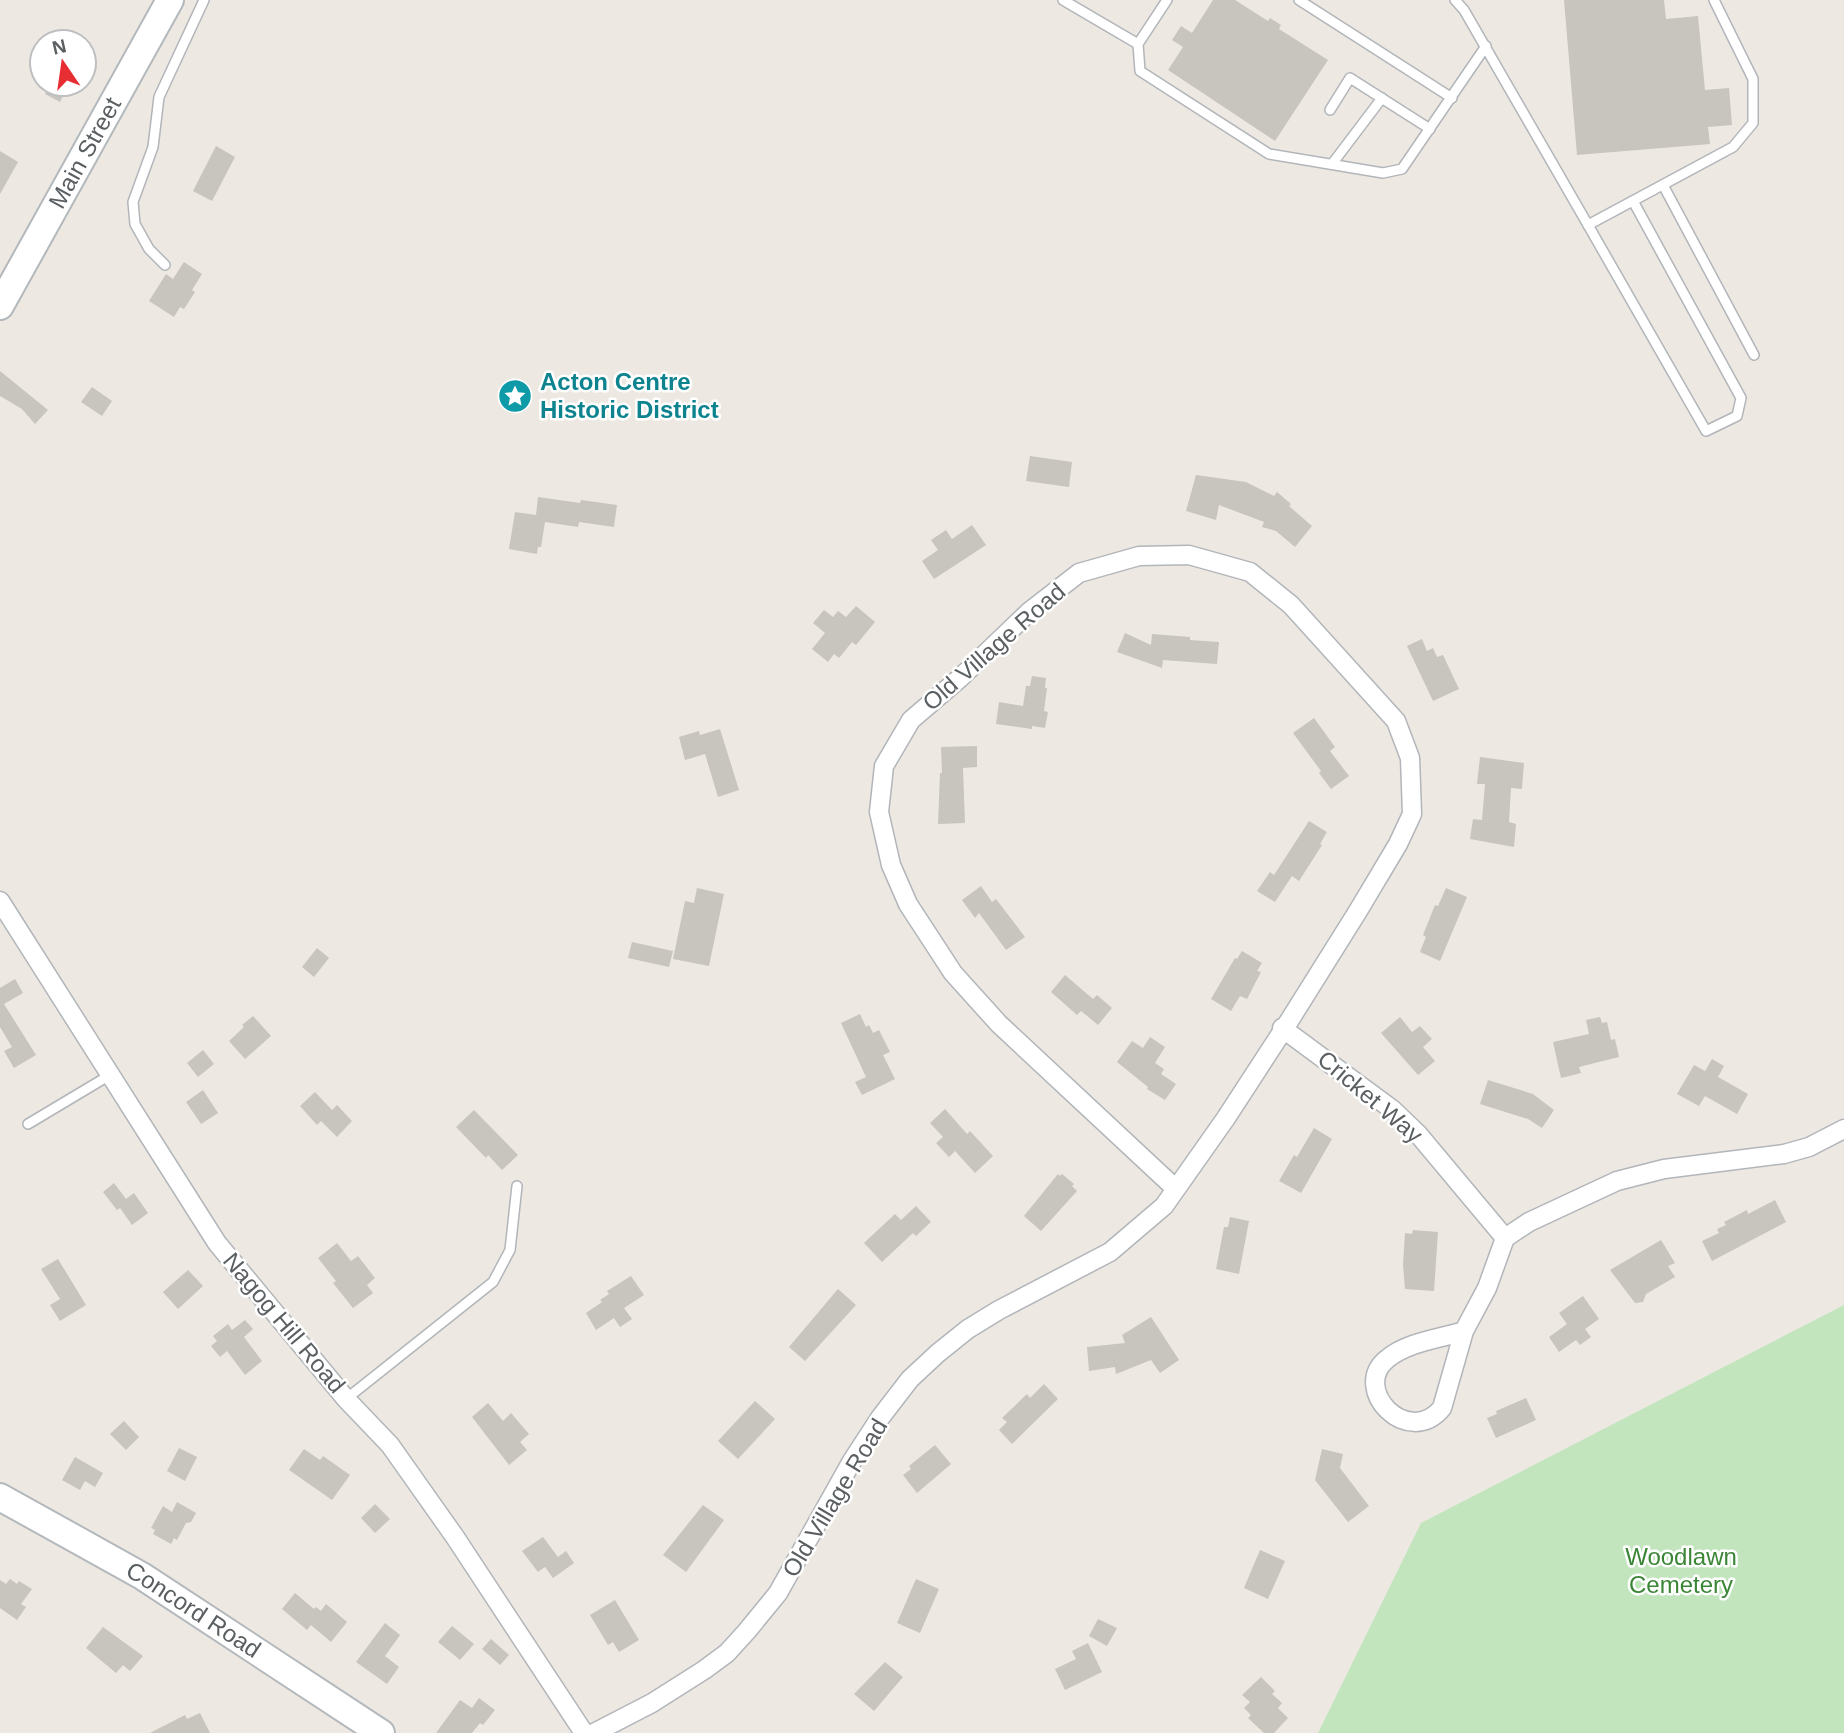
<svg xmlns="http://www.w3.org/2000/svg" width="1844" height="1733" viewBox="0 0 1844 1733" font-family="Helvetica,sans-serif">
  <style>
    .green { fill: #c2e5be }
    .building { fill: #c8c4be }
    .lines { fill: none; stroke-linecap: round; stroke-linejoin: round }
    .lane-casing { stroke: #b2b5b9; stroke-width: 12 }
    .street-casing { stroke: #b2b5b9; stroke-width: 21 }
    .secondary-casing { stroke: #b3b8bc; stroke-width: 30 }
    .lane { stroke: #fff; stroke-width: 9 }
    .street { stroke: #fff; stroke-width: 18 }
    .secondary { stroke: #fff; stroke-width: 26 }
    .labels { text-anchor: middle; stroke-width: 5; stroke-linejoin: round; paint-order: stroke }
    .street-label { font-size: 24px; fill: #5a5f62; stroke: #fff }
    .culture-label { font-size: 24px; font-weight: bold; fill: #0d838f; stroke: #fff; text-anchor: start }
    .park-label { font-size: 24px; fill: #3b8636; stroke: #fff }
  </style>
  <rect width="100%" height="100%" fill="#ede9e2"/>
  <polygon class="green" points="1844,1305 1844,1733 1318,1733 1421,1523"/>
  <g class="building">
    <polygon points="1213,0 1235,0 1268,21 1270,18 1281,25 1279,29 1328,60 1275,141 1168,70 1183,47 1172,40 1181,26 1192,33"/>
    <polygon points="1564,0 1664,0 1666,19 1698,16 1705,90 1729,88 1732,125 1708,127 1710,144 1577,155"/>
    <polygon points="50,84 69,84 60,102 45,94"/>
    <polygon points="216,146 235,157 212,201 193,191"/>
    <polygon points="0,151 18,162 0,194"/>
    <polygon points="184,262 202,274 192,290 195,292 184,309 180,307 174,317 149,301 166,274 173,279"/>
    <polygon points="0,371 48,410 35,424 22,409 0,396"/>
    <polygon points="92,387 112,401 102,416 81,402"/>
    <polygon points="1030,456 1072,462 1069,487 1026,481"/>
    <polygon points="1196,475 1246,482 1274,496 1277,492 1291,504 1289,506 1312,526 1295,547 1276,531 1262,527 1264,522 1219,505 1216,520 1186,511"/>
    <polygon points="538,497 580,503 581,500 617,505 614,527 579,522 578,527 545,522 541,547 538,547 537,554 509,549 515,512 536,515"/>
    <polygon points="972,525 986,545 934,579 922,561 938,550 931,540 946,530 952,539"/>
    <polygon points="856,606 875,622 856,645 852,642 839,658 834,654 828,662 812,649 825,633 813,623 824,610 833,617 838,611 846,617"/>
    <polygon points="1125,633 1151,645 1152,634 1190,637 1190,640 1219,642 1217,664 1163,660 1162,668 1117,652"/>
    <polygon points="1422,639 1427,651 1433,648 1437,657 1443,655 1459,689 1433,701 1407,646"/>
    <polygon points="1032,676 1046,678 1045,688 1047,688 1044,711 1048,712 1045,728 1032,726 1032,729 996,724 999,702 1023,706 1026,686 1030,686"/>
    <polygon points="1314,718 1335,747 1330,751 1349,776 1331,789 1319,773 1321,771 1293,733"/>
    <polygon points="720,729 739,790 718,797 705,754 685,760 679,737 699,731 700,735"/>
    <polygon points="977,746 977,767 963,768 965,823 938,824 940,773 942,773 941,747"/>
    <polygon points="1480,757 1524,763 1522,789 1511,788 1509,822 1516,824 1514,847 1470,839 1473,819 1482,820 1485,784 1477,784"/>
    <polygon points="1309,821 1327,832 1320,844 1322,845 1299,881 1292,876 1275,902 1257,891 1270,872 1274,875"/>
    <polygon points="981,886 992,902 996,899 1025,937 1006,950 979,913 975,918 962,900"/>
    <polygon points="697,888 724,894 709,966 673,959 685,901 694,903"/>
    <polygon points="1446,888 1467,897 1440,961 1420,952 1426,937 1423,935 1435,905 1438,906"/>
    <polygon points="632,942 673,951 669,967 628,958"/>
    <polygon points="317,948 329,958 314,977 302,967"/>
    <polygon points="1242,951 1262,963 1257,971 1261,972 1247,999 1240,996 1231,1011 1211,999 1235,958 1237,959"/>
    <polygon points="1065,975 1093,999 1097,995 1112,1008 1098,1025 1081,1011 1077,1015 1051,992"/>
    <polygon points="15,979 23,993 4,1004 36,1055 14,1068 4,1051 12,1047 0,1027 0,988"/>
    <polygon points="860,1014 866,1027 869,1025 873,1033 879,1030 890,1052 883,1055 895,1079 862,1095 855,1082 866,1077 841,1023"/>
    <polygon points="253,1016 271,1036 245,1059 229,1041 244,1027 242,1025"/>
    <polygon points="1400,1017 1412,1032 1420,1026 1432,1039 1423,1047 1435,1061 1418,1075 1381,1033"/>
    <polygon points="1600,1017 1602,1023 1607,1022 1611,1040 1615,1039 1619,1057 1579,1067 1581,1073 1561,1078 1553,1042 1589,1034 1586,1020"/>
    <polygon points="1150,1037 1165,1047 1155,1063 1164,1069 1161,1074 1176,1084 1165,1100 1147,1089 1148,1087 1117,1062 1132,1041 1143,1048"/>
    <polygon points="203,1050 214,1064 198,1077 187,1063"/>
    <polygon points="1712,1059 1724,1066 1718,1077 1748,1094 1737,1114 1705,1096 1699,1106 1677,1094 1694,1065 1705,1071"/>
    <polygon points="1488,1080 1533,1094 1554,1110 1542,1128 1528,1119 1480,1104"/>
    <polygon points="203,1090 218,1113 201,1124 186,1102"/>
    <polygon points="315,1092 332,1110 337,1105 352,1121 337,1137 321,1121 317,1125 300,1106"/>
    <polygon points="945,1109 967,1134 970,1131 993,1156 975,1173 955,1151 949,1157 936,1143 943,1137 930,1123"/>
    <polygon points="474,1110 518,1155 502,1170 488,1155 486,1158 456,1127"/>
    <polygon points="1314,1128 1332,1139 1301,1193 1279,1181 1294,1155 1297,1157"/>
    <polygon points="1058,1174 1060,1176 1062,1174 1074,1184 1072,1186 1077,1191 1041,1231 1024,1216"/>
    <polygon points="114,1183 126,1199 134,1193 148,1213 132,1225 120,1208 117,1210 103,1192"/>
    <polygon points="1775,1200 1786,1222 1712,1261 1702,1241 1719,1233 1717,1229 1726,1225 1724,1222 1747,1210 1748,1214"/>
    <polygon points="916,1206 931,1222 916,1236 913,1233 882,1262 864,1243 895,1214 901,1220"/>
    <polygon points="1230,1217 1249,1221 1239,1274 1216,1269 1224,1227 1228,1227"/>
    <polygon points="1413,1230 1438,1232 1434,1291 1405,1289 1403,1265 1405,1233 1412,1234"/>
    <polygon points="1661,1240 1675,1263 1668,1266 1675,1277 1646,1294 1643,1302 1635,1303 1610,1270"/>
    <polygon points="337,1243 351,1261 358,1256 375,1278 367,1285 373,1293 353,1308 333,1283 336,1281 318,1258"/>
    <polygon points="58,1259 86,1305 60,1321 50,1305 60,1299 41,1269"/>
    <polygon points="188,1270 203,1286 178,1309 163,1292"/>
    <polygon points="631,1276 644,1295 624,1308 632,1319 620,1327 614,1318 596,1330 586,1313 602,1302 600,1300 609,1294 607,1291"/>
    <polygon points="838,1289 856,1305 805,1361 789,1347"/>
    <polygon points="1583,1296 1599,1319 1585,1329 1591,1337 1580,1345 1576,1340 1559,1352 1549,1337 1567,1324 1559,1313"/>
    <polygon points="1151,1317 1179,1360 1160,1373 1151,1360 1116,1374 1115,1367 1089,1371 1087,1347 1125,1343 1122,1335"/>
    <polygon points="245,1320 253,1329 244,1337 262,1361 245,1375 227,1351 220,1357 211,1346 217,1341 213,1336 228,1324 232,1330"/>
    <polygon points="1044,1384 1058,1399 1012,1444 999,1430 1007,1422 1002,1418 1027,1394 1030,1398"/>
    <polygon points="1526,1398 1536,1420 1496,1438 1487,1418 1497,1414 1496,1411"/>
    <polygon points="755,1401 775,1419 738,1459 718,1441"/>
    <polygon points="488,1403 503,1421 511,1413 529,1434 520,1442 527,1450 509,1465 472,1417"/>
    <polygon points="124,1421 139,1437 126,1450 110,1434"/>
    <polygon points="935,1445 951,1464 917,1493 903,1475 911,1469 909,1466"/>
    <polygon points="179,1448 197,1457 185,1481 167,1471"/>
    <polygon points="304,1449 320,1460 323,1456 350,1475 332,1500 289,1470"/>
    <polygon points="1322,1449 1343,1454 1340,1468 1369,1506 1348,1522 1315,1480"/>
    <polygon points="75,1457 103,1473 95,1487 85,1481 80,1490 62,1480"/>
    <polygon points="177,1502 196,1513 191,1522 186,1523 177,1540 174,1538 171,1544 153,1534 155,1530 151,1528 163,1506 172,1512"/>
    <polygon points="375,1504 390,1519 375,1533 361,1518"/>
    <polygon points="703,1505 724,1520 686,1572 663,1555"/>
    <polygon points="543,1537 558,1557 566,1551 574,1563 553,1578 545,1567 538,1572 522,1551"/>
    <polygon points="1260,1550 1285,1561 1268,1599 1244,1588"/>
    <polygon points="10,1579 17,1584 19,1581 32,1589 21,1604 26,1607 17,1620 0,1608 0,1580 6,1584"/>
    <polygon points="916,1579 939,1589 920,1633 897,1623"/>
    <polygon points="295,1593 314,1609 316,1607 321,1611 326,1604 347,1622 331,1642 311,1625 307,1630 282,1609"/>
    <polygon points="615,1600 639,1640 619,1652 613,1642 608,1645 590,1615"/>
    <polygon points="1098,1619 1117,1628 1107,1646 1089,1636"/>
    <polygon points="385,1623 400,1635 385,1656 399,1667 387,1684 356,1662"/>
    <polygon points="452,1626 474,1644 460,1660 438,1642"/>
    <polygon points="103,1627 143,1656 130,1671 123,1665 116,1673 86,1648"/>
    <polygon points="491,1639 509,1655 500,1665 482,1649"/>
    <polygon points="1088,1643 1102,1672 1065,1690 1055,1669 1076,1659 1072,1651"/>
    <polygon points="885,1662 903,1677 874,1711 854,1694"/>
    <polygon points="1261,1677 1275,1691 1272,1694 1282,1703 1278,1708 1288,1718 1274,1733 1264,1733 1248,1718 1251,1715 1244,1708 1250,1702 1242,1695"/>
    <polygon points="479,1698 495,1710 483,1725 480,1723 472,1733 436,1733 460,1700 472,1708"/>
    <polygon points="200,1713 210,1733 150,1733 185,1715 187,1719"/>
  </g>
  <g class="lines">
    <g class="lane-casing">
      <g id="lane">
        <polyline points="1063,0 1138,44"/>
        <polyline points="1167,0 1138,44 1140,71 1269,154 1383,173 1402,169 1486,46"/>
        <polyline points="1299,0 1452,98"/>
        <polyline points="1455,0 1464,10 1588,225 1733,147 1753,123 1753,79 1714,0"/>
        <polyline points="1330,110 1350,78 1430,129"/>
        <polyline points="1332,164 1382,98"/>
        <polyline points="1663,185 1754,355"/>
        <polyline points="1588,225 1706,431 1737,416 1741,398 1633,201"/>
        <polyline points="165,265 149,249 135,224 133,202 153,147 159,97 204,0"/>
        <polyline points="28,1124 110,1075"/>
        <polyline points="346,1399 493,1282 510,1250 517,1186"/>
      </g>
    </g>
    <g class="street-casing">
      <g id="street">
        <polyline points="0,901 217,1243 346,1399 390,1445 455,1537 584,1733"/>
        <polyline points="1282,1028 1393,1110 1418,1134 1505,1238"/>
        <path d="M1464 1331C1439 1339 1407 1342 1387 1359 1350 1389 1408 1449 1442 1408L1464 1331 1487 1288 1505 1238 1529 1222 1617 1181 1664 1169 1784 1154 1809 1147 1844 1129"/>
        <polyline points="594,1733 652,1703 704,1670 727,1653 747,1631 778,1593 852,1461 880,1418 910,1379 938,1353 968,1329 999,1310 1110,1252 1164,1206 1176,1189 1226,1118 1291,1018 1358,911 1398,844 1412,814 1410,758 1396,721 1291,605 1250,572 1189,555 1139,556 1079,573 1030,611 960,678 911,720 884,766 879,812 891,865 908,904 953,973 999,1024 1176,1189"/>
      </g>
    </g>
    <g class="secondary-casing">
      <g id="secondary">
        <path id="s1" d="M0 306 170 0"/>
        <path id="s2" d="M0 1497 142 1576 381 1733"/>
      </g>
    </g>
    <use href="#lane" class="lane"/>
    <use href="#street" class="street"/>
    <use href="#secondary" class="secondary"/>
  </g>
  <defs>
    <g id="sight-disc" transform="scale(1.75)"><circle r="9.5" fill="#0f9aa8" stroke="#fff"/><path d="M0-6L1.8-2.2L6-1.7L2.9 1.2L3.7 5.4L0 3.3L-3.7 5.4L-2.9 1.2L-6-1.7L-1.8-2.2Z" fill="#fff"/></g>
  </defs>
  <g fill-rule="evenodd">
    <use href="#sight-disc" x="515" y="396"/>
  </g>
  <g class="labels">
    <g class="street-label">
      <text dy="8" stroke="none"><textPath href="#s1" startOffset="175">Main Street</textPath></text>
      <text transform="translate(994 647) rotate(-41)" y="8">Old Village Road</text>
      <text transform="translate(1370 1097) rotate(40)" y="8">Cricket Way</text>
      <text transform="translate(284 1323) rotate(50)" y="8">Nagog Hill Road</text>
      <text transform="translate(835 1498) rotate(-59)" y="8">Old Village Road</text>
      <text dy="8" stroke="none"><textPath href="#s2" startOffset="224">Concord Road</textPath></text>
    </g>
    <g class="culture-label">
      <text x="540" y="390">Acton Centre<tspan x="540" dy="28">Historic District</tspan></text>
    </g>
    <g class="park-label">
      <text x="1681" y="1565">Woodlawn<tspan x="1681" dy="28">Cemetery</tspan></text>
    </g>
  </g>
  <g transform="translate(63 63) rotate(347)"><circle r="33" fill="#ffffff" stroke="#bdbfc0" stroke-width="2"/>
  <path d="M0-5L12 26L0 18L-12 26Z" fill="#e72e33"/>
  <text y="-10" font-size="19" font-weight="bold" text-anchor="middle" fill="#5a5f62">N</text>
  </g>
</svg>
